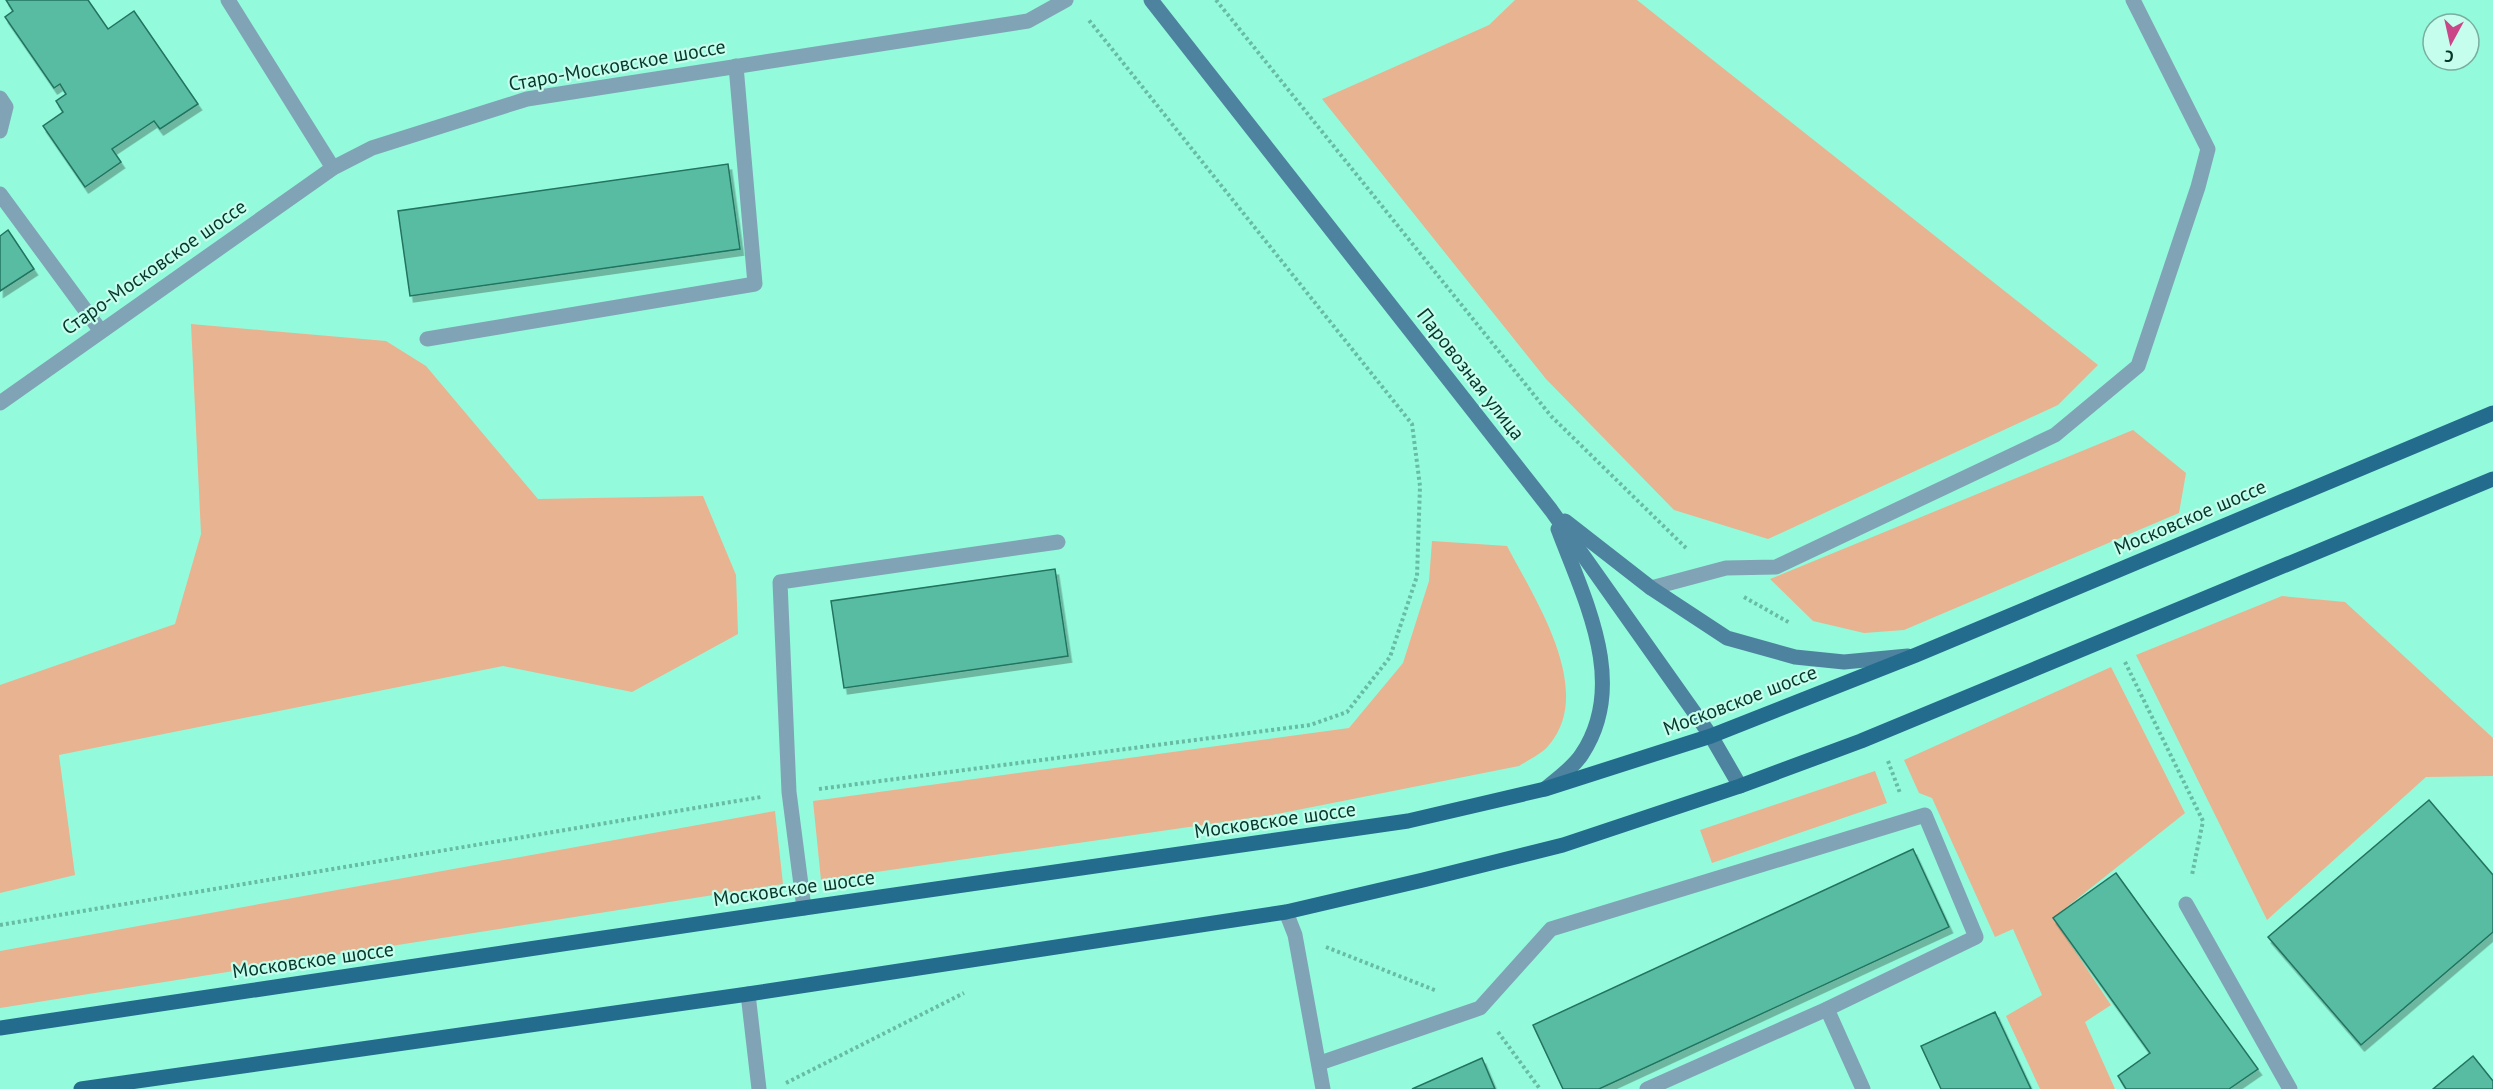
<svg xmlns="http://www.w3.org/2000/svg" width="2493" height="1089" viewBox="0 0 2493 1089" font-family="'PT Sans',sans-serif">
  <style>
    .green { fill: #e8b391 }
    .building { fill: #59bca2; stroke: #217360; stroke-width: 1.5; filter: url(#shadow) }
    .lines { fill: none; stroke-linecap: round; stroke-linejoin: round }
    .path { stroke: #67bca4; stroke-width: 4; stroke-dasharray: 3 3; stroke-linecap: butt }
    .service { stroke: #81a3b6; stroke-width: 15 }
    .minor { stroke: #81a3b6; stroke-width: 15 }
    .secondary { stroke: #4e839f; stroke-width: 15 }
    .primary { stroke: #236c8e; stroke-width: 15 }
    .labels { text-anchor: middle; stroke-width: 4.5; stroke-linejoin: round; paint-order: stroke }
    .street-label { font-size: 20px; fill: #07362b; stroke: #c5feec }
  </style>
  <defs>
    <filter id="shadow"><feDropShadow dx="3.5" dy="6" stdDeviation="0" flood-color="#0004"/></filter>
  </defs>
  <rect width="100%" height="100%" fill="#94fadc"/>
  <g class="green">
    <polygon points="1515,0 1637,0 2098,365 2058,405 1768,539 1674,510 1546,379 1322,99 1489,25"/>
    <polygon points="191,324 386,341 426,366 538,499 703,496 736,575 738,634 632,692 503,666 59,755 75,875 0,893 0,685 175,624 201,534"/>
    <polygon points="2133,430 2186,473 2179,513 1904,630 1864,633 1813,621 1770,579"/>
    <path d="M1432 541 1507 546C1534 598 1596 690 1549 745 1542 754 1528 760 1519 766L1272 815 821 880 813 801 1349 728 1403 663 1429 581Z"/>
    <polygon points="2282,596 2345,602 2493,738 2493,776 2426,777 2267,920 2136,655"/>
    <polygon points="2111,667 2185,813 2053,918 2111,1005 2085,1022 2115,1089 2040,1089 2006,1016 2042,995 2013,929 1995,937 1932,798 1919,793 1904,760"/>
    <polygon points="1875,771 1887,803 1712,863 1700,830"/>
    <polygon points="775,811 783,884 0,1008 0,951"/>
  </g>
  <g class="building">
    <polygon points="6,0 88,0 108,29 134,11 198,104 160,129 154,121 112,149 121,162 85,187 43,126 63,112 56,101 66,94 60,84 54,88 5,17 13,11"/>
    <polygon points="728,164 740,249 410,296 398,211"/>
    <polygon points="8,230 34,269 0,291 0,236"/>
    <polygon points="1055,569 1068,656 844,688 831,601"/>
    <polygon points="2429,800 2493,875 2493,932 2361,1045 2268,937"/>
    <polygon points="1913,849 1949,927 1599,1089 1563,1089 1533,1025"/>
    <polygon points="2116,873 2258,1069 2229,1089 2126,1089 2118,1076 2150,1053 2053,918"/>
    <polygon points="1995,1012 2031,1089 1941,1089 1921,1046"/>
    <polygon points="2473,1056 2493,1081 2493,1089 2433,1089"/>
    <polygon points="1482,1058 1495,1089 1412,1089"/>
  </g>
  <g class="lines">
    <g class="path">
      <polyline points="1216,0 1551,416 1686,548"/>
      <polyline points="1744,597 1790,623"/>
      <polyline points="2125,662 2203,821 2192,875"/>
      <polyline points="1888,761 1900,793"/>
      <polyline points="819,789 1310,725 1347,712 1390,657 1417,576 1420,486 1412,424 1088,19"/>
      <polyline points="0,925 761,797"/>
      <polyline points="1326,947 1437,991"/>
      <polyline points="1498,1032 1540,1089"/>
      <polyline points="786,1083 964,993"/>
    </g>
    <g class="service">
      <polyline points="228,0 333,168"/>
      <polyline points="0,98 6,107 0,131"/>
      <polyline points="0,194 100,330"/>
      <polyline points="427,339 755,284 736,66"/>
      <polyline points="1651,588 1726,568 1776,567 2055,435 2138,366 2198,187 2208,149 2133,0"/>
      <polyline points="2186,904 2290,1089"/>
      <polyline points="804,908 789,792 780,582 1058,542"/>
      <polyline points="748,994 759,1089"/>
      <polyline points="1320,1063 1480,1008 1551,929 1925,815 1976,937 1827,1009"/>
      <polyline points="1647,1089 1827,1009 1863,1089"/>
    </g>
    <g class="minor">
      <polyline points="0,403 333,168 372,148 527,99 1028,21 1066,0"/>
      <polyline points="1286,912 1295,935 1323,1089"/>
    </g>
    <g class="secondary">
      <polyline points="1151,0 1551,510 1711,736 1740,786"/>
      <polyline points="1565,521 1651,588 1727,638 1795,657 1844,662 1908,656"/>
      <path d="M1545 789C1557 779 1574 767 1582 754 1629 683 1584 599 1558 529"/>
    </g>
    <g class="primary">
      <polyline points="0,1028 804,908 1408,821 1545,789 1711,736 1916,655 2493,413"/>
      <polyline points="81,1089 748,994 1286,912 1423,880 1563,845 1740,786 1861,741 2493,479"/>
    </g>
  </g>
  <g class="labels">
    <g class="street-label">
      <text transform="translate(617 65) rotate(-10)" y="7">Старо-Московское шоссе</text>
      <text transform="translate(154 267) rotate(-35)" y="7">Старо-Московское шоссе</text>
      <text transform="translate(1471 374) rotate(52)" y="7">Паровозная улица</text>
      <text transform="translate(2190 517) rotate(-23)" y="7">Московское шоссе</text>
      <text transform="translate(1740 700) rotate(-21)" y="7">Московское шоссе</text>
      <text transform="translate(1275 820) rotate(-8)" y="7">Московское шоссе</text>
      <text transform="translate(794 888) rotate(-8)" y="7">Московское шоссе</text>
      <text transform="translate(313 960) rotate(-8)" y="7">Московское шоссе</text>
    </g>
  </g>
  <g transform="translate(2451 42) rotate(188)"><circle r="28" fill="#c5feec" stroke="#79ae9f" stroke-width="1.5"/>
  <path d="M0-4.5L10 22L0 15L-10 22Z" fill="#cb4688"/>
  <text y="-9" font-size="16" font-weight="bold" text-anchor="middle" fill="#07362b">С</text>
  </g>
</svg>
